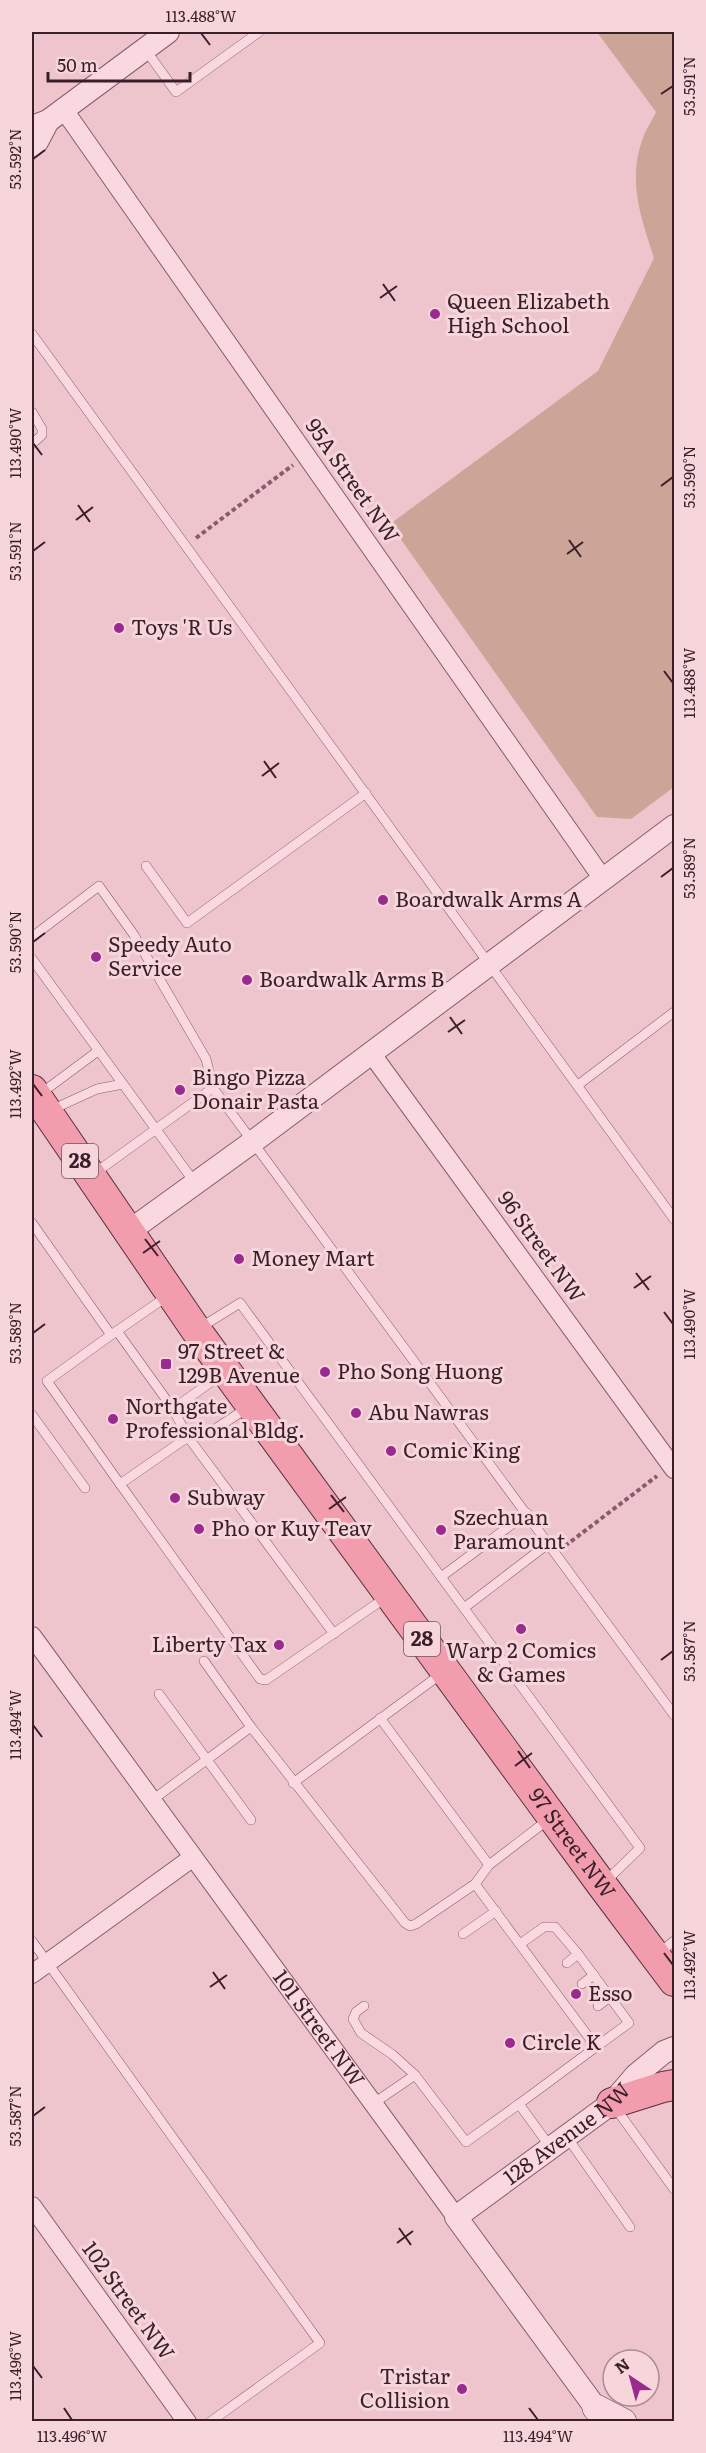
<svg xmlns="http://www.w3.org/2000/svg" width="706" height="2453" viewBox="0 0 706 2453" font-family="Literata,serif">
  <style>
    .green { fill: #cda498 }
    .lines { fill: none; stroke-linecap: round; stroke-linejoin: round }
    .service-casing { stroke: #8a5b6c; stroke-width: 10 }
    .minor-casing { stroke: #8a5b6c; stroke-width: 20 }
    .tertiary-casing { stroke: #8a5b6c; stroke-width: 24 }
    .secondary-casing { stroke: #6c3e50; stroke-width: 28 }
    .primary-casing { stroke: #582f40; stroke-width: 32 }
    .path { stroke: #8a5b6c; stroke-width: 4; stroke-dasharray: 4.5 3; stroke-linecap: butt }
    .service { stroke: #f9d9df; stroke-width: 9 }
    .minor { stroke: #f9d9df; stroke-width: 18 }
    .tertiary { stroke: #f9d9df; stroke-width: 22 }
    .secondary { stroke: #f9d9df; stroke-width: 27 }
    .primary { stroke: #f29dae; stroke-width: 30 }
    .ticks { fill: none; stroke: #3a1f2a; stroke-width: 2 }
    .poi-dot { fill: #9a2a8f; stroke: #f6d5db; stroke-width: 2 }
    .labels { text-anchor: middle; stroke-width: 6; stroke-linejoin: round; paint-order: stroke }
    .shield { fill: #f6d5db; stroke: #72565f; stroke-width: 1.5 }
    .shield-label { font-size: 20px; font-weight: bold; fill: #3a1f2a }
    .poi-label { font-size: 21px; fill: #3a1f2a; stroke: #f6d5db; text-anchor: start }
    .street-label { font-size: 21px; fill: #3a1f2a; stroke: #f6d5db }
    .neatline { fill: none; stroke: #3a1f2a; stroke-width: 2 }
    .ticks-label { font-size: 15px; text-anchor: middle; fill: #3a1f2a }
  </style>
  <rect width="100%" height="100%" fill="#efc5cd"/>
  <path class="green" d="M597 32H674V787L631 819 597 817 390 524 598 371 654 258C641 218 627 180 643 138 646 129 652 121 656 112Z"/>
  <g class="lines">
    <g class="service-casing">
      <g id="service">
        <polyline points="145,49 176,92 259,32"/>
        <polyline points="32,334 674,1219"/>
        <polyline points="32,412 42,429 42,435 32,444"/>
        <polyline points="146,866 187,923 366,793"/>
        <polyline points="32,937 99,886 134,935 206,1059 213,1088"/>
        <polyline points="32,959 195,1183"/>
        <polyline points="578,1085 674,1012"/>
        <polyline points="40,1094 98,1051"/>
        <polyline points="49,1111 97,1089 123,1084"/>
        <polyline points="95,1173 213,1088 674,1715"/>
        <polyline points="32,1223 111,1335 169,1295"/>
        <polyline points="198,1329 240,1303 640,1848 604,1883"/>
        <polyline points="117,1331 173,1409 222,1374"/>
        <polyline points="111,1335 47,1381 120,1484"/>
        <polyline points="247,1408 206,1435 188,1437 120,1484 260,1679 266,1680 388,1596"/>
        <polyline points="173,1409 188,1437 334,1634"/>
        <polyline points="32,1415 85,1488"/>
        <polyline points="441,1577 527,1513"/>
        <polyline points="464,1608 549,1543"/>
        <polyline points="159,1694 251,1820"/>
        <polyline points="380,1718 489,1865"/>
        <polyline points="251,1727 405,1923 410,1926 416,1924 475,1884"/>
        <polyline points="293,1783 441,1674"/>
        <polyline points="151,1801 251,1727 204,1661"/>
        <polyline points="549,1819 489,1865 475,1884 596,2047 519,2104 551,2148"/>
        <polyline points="463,1934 496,1911"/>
        <polyline points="32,1941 320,2343 210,2422"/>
        <polyline points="520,1944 544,1927 555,1927 578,1954 629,2023 596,2047"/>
        <polyline points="658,1954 674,1941"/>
        <polyline points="567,1963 578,1954"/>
        <polyline points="582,1984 594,1975"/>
        <polyline points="364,2006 356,2012 353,2019 361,2033 393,2055 415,2075"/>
        <polyline points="598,2006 610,1997"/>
        <polyline points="374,2103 415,2075 466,2142 519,2104"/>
        <polyline points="614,2106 674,2189"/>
        <polyline points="567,2137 630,2227"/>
      </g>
    </g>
    <g class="minor-casing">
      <g id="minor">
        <polyline points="64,110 603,879"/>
        <polyline points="371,1053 674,1469"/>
        <path id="s1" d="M32 1636 456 2217"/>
        <polyline points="32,1974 192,1858"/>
        <polyline points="32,2206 187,2422"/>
      </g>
    </g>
    <g class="tertiary-casing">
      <g id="tertiary">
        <polyline points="32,127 48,121 168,32"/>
        <polyline points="32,146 37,142 48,121"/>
        <polyline points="128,1232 254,1141 674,826"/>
        <path id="s2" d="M606 2422 456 2217 612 2103 636 2075 664 2052 674 2048"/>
      </g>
    </g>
    <g class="secondary-casing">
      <polyline id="secondary" points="596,2408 623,2422"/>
    </g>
    <g class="primary-casing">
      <g id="primary">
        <path id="s3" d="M32 1090 196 1330 602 1885 674 1981"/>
        <polyline points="612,2103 663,2087 674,2085"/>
      </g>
    </g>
    <g class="path">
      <polyline points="196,538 293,465"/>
      <polyline points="565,1546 657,1476"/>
    </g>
    <use href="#service" class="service"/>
    <use href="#minor" class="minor"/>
    <use href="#tertiary" class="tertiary"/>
    <use href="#secondary" class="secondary"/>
    <use href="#primary" class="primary"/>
  </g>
  <path class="ticks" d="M201 33 210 45M661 94 673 86M33 159 45 150M383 284 395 301M380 298 397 286M33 443 42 455M661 486 673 477M78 505 90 522M76 520 93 507M569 540 581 557M33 551 45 542M567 554 583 542M664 671 673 683M264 761 276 778M262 776 279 763M661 877 673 868M33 942 45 933M450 1017 462 1034M448 1032 465 1020M33 1084 42 1096M145 1239 158 1256M143 1253 160 1241M636 1273 649 1290M634 1288 651 1276M664 1312 673 1324M33 1333 45 1324M331 1495 344 1512M329 1509 346 1497M661 1660 673 1651M33 1725 42 1737M518 1751 530 1768M515 1766 532 1753M664 1953 673 1965M213 1972 225 1989M210 1987 227 1975M33 2116 45 2107M399 2228 411 2245M397 2243 413 2231M33 2366 42 2378M64 2408 72 2420M529 2408 538 2420"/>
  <g class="poi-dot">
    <circle cx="435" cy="314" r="6"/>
    <circle cx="119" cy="628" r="6"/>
    <circle cx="383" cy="900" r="6"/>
    <circle cx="96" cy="957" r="6"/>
    <circle cx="247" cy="980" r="6"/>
    <circle cx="180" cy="1090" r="6"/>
    <circle cx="239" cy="1259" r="6"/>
    <rect x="160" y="1358" width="12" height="12" rx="3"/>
    <circle cx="325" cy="1372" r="6"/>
    <circle cx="356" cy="1413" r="6"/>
    <circle cx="113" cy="1419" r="6"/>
    <circle cx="391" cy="1451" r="6"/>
    <circle cx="175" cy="1498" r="6"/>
    <circle cx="199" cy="1529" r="6"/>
    <circle cx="441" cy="1530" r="6"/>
    <circle cx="521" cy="1629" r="6"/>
    <circle cx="279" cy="1645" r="6"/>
    <circle cx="576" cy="1994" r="6"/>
    <circle cx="510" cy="2043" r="6"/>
    <circle cx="462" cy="2389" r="6"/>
  </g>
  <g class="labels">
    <g class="shield">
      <rect x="62" y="1144" width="36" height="34" rx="4.5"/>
      <rect x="404" y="1622" width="36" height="34" rx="4.5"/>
    </g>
    <g class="shield-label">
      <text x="80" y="1168">28</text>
      <text x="422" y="1646">28</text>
    </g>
    <g class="poi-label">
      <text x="447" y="309">Queen Elizabeth<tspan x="447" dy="24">High School</tspan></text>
      <text x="131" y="635">Toys 'R Us</text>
      <text x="395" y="907">Boardwalk Arms A</text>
      <text x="108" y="952">Speedy Auto<tspan x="108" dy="24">Service</tspan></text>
      <text x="259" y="987">Boardwalk Arms B</text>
      <text x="192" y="1085">Bingo Pizza<tspan x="192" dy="24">Donair Pasta</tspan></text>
      <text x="251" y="1266">Money Mart</text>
      <text x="178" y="1359">97 Street &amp;<tspan x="178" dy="24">129B Avenue</tspan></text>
      <text x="337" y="1379">Pho Song Huong</text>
      <text x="125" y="1414">Northgate<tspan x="125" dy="24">Professional Bldg.</tspan></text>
      <text x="368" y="1420">Abu Nawras</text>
      <text x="403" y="1458">Comic King</text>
      <text x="187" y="1505">Subway</text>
      <text x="453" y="1525">Szechuan<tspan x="453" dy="24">Paramount</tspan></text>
      <text x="211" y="1536">Pho or Kuy Teav</text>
      <text x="267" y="1652" text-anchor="end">Liberty Tax</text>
      <text x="521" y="1658" text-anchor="middle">Warp 2 Comics<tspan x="521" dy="24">&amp; Games</tspan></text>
      <text x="588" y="2001">Esso</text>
      <text x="522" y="2050">Circle K</text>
      <text x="450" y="2384" text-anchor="end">Tristar<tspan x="450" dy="24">Collision</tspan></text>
    </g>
    <g class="street-label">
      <text transform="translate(352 481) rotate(55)" y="7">95A Street NW</text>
      <text transform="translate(541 1247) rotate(54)" y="7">96 Street NW</text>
      <text dy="7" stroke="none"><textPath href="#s3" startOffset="927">97 Street NW</textPath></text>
      <text dy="7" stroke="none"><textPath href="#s1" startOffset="486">101 Street NW</textPath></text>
      <text dy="7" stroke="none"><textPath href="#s2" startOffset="393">128 Avenue NW</textPath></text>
      <text transform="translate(128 2301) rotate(54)" y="7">102 Street NW</text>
    </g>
  </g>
  <rect width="706" height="2453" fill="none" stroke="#f6d5db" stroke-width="66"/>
  <g transform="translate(631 2378) rotate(324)"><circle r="28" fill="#f6d5db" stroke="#ab8c94" stroke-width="1.5"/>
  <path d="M0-4.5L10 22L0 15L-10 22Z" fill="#9a2a8f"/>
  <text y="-9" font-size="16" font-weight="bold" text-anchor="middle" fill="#3a1f2a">N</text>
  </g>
  <path d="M48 72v9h142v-9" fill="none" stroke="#3a1f2a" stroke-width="3"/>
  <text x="57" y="72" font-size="18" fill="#3a1f2a" stroke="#f6d5db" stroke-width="4.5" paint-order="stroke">50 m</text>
  <rect x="33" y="33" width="640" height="2387" class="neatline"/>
  <g class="ticks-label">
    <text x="201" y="22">113.488°W</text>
    <text transform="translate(690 86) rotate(-90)" y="5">53.591°N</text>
    <text transform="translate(16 159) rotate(-90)" y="5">53.592°N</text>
    <text transform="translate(16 443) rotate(-90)" y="5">113.490°W</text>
    <text transform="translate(690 477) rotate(-90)" y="5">53.590°N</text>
    <text transform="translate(16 551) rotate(-90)" y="5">53.591°N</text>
    <text transform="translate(690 683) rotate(-90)" y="5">113.488°W</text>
    <text transform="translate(690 868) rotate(-90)" y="5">53.589°N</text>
    <text transform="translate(16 942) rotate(-90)" y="5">53.590°N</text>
    <text transform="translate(16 1084) rotate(-90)" y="5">113.492°W</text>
    <text transform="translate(690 1324) rotate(-90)" y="5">113.490°W</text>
    <text transform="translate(16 1333) rotate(-90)" y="5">53.589°N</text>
    <text transform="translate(690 1651) rotate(-90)" y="5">53.587°N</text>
    <text transform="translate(16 1725) rotate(-90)" y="5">113.494°W</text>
    <text transform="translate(690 1965) rotate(-90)" y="5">113.492°W</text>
    <text transform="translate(16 2116) rotate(-90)" y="5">53.587°N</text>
    <text transform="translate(16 2366) rotate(-90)" y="5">113.496°W</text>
    <text x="72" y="2442">113.496°W</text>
    <text x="538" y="2442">113.494°W</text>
  </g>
</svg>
